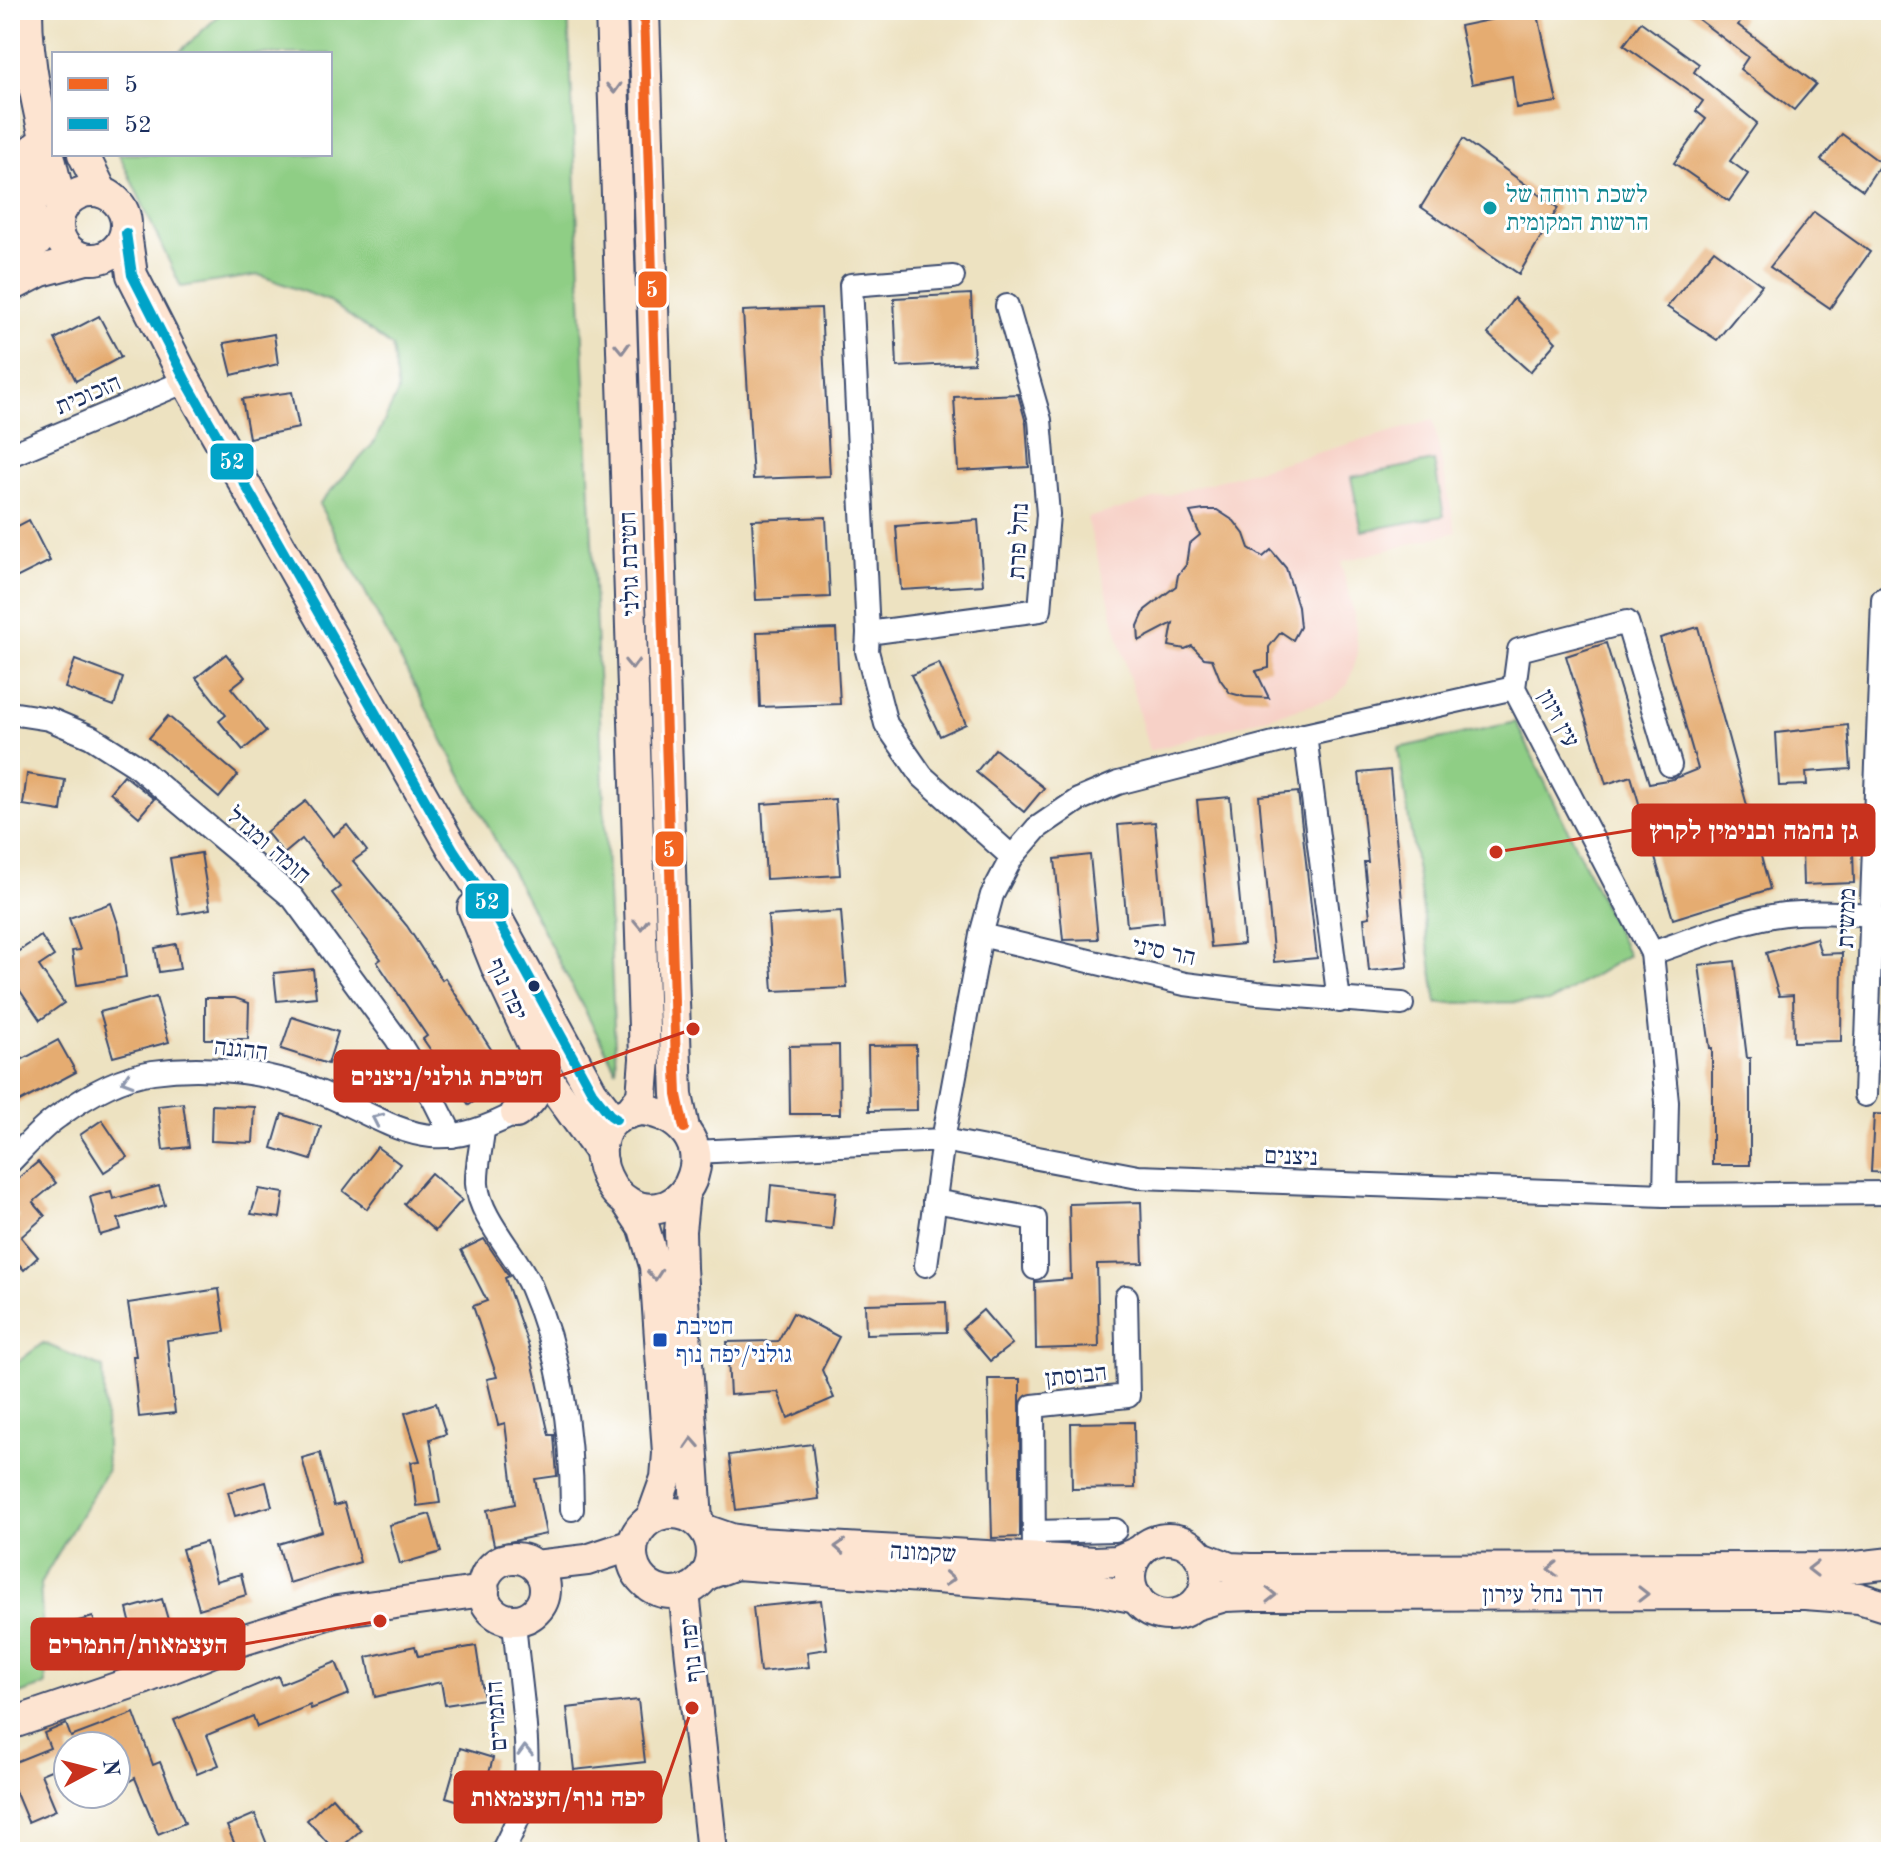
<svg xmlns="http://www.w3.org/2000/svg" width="1901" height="1862" viewBox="0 0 1901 1862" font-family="'Old Standard TT','Frank Ruhl Libre',serif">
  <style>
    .built { fill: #f7d1c7 }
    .green { fill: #8fce85; stroke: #557e72; stroke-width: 2 }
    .building { fill: #e5ac71 }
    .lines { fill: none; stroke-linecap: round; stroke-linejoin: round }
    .street-casing { stroke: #3a4a6d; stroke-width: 26 }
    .secondary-casing { stroke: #3a4a6d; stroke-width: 34 }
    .street { stroke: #fff; stroke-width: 22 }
    .secondary { stroke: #fde4d1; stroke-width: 30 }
    .bus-1-casing { stroke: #fff; stroke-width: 16 }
    .bus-2-casing { stroke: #fff; stroke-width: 16 }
    .bus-1 { stroke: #f26522; stroke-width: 10 }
    .bus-2 { stroke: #01a3c8; stroke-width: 10 }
    .oneway { stroke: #8c8a98 }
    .oneway2 { stroke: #8d97ae }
    .culture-dot { fill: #0f9aa8; stroke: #fff; stroke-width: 3 }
    .bus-dot { fill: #1b2f5e; stroke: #fff; stroke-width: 3 }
    .transit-dot { fill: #1a4fb4; stroke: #fff; stroke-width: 3 }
    .labels { text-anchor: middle; stroke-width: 6; stroke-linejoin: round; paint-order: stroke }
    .culture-label { font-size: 24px; fill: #0d838f; stroke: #fff; text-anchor: start }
    .street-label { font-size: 24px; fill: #1b2f5e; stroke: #fff }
    .transit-label { font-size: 24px; fill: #164399; stroke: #fff; text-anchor: start }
    .leader { fill: none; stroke: #c8321e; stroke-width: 3 }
    .callout-dot { fill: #c8321e; stroke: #fff; stroke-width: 3 }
    .callout { fill: #c8321e; stroke: #c8321e; stroke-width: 3 }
    .callout-label { font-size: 26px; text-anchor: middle; font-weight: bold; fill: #fff }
    .line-badge { stroke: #fff; stroke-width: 3 }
    .badge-label { font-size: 22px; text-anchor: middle; font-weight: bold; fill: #fff }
  </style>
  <rect width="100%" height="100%" fill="#fff"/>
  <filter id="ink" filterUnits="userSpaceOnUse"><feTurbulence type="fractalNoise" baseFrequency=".0125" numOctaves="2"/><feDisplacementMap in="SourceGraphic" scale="16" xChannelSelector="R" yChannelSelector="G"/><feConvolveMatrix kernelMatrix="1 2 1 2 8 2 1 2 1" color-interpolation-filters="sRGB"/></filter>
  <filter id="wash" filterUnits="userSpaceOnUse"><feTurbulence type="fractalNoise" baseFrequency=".006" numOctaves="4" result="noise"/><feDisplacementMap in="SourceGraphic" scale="32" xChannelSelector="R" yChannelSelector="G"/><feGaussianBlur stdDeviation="1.8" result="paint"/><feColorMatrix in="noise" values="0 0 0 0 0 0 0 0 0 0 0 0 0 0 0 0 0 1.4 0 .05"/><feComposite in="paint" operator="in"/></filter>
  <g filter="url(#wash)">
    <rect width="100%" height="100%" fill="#ede2c1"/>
    <polygon class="built" points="1433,420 1456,532 1341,562 1355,619 1358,653 1348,684 1332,699 1149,751 1087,518"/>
    <g class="green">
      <polygon points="225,10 568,10 616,1070 319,504 374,443 398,392 392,347 329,301 259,275 181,287 119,154 330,154 330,54 177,54"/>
      <polygon points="1434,461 1444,516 1362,531 1351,477"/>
      <polygon points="1516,722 1628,955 1550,1002 1437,1003 1398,748"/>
      <polygon points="43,1343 103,1368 107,1470 40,1584 46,1685 10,1697 10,1368"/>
    </g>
    <g id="blocks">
      <g class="building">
        <polygon points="1537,10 1557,102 1516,108 1512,76 1472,84 1460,26"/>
        <polygon points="1686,10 1732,10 1743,18 1738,25 1816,84 1794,110 1740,69 1748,57"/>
        <polygon points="1641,22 1699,64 1694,72 1757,123 1730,161 1748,174 1729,201 1674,163 1706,119 1696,111 1703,101 1624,45"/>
        <polygon points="1842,134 1881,163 1863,190 1821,160"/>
        <polygon points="1463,139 1558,208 1519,274 1421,207"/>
        <polygon points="1814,212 1870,252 1830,308 1770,267"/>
        <polygon points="1714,250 1762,285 1717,340 1667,307"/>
        <polygon points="971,294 974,363 897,367 894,298"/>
        <polygon points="1514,298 1556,342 1530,372 1488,334"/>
        <polygon points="821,308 830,476 753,479 743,311"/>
        <polygon points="99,316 121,357 76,381 55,339"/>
        <polygon points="274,334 278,364 232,375 224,343"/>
        <polygon points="292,392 299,428 249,438 242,399"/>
        <polygon points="1018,394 1026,423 1029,467 958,471 954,397"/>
        <polygon points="1204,510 1217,510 1234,521 1244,534 1249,548 1263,557 1271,550 1286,568 1298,607 1300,627 1293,640 1281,632 1269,647 1269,668 1256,671 1269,698 1245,697 1230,693 1220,679 1212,659 1204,658 1192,646 1185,649 1169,646 1173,623 1139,641 1138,626 1145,610 1176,586 1178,575 1186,565 1189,544 1200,535 1190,512"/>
        <polygon points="826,517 830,597 756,600 752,520"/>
        <polygon points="29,520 50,561 16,578 10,567 10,530"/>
        <polygon points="978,520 983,585 901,590 896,526"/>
        <polygon points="1698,627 1770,889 1673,919 1631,776 1606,784 1566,656 1606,643 1649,783 1673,779 1698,769 1660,638"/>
        <polygon points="836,629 840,704 760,707 757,632"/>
        <polygon points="226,654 245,677 231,688 266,731 243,750 219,721 226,715 196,678"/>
        <polygon points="75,660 123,678 114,706 65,688"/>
        <polygon points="939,663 966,724 940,736 911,675"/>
        <polygon points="168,716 238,775 219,798 149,738"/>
        <polygon points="1848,725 1851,769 1806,772 1807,785 1779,786 1776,733"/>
        <polygon points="995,749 1044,788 1024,812 976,772"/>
        <polygon points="1390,770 1408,967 1369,971 1364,918 1370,917 1364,862 1368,862 1359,773"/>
        <polygon points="27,774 65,780 61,811 23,805"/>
        <polygon points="124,775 154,799 139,817 110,792"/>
        <polygon points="1298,792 1317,958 1274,962 1259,796"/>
        <polygon points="1230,797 1244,944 1211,947 1197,800"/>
        <polygon points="835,799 840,875 766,879 762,804"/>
        <polygon points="306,801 333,836 347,825 367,851 353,861 407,926 442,980 445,978 509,1077 469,1105 423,1039 427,1036 377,962 381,959 332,893 340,887 302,839 284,854 266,832"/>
        <polygon points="1155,822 1164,922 1127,926 1118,825"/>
        <polygon points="1853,849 1854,883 1803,885 1802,851"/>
        <polygon points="201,853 210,909 179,914 170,858"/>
        <polygon points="1090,855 1098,939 1063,940 1055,859"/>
        <polygon points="111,903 120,930 126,977 77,985 72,951 80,950 69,918"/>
        <polygon points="841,911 847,988 773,991 768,916"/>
        <polygon points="41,936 54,956 39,966 64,1003 40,1020 10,976 10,957"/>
        <polygon points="1816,938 1821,954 1842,953 1841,1041 1794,1042 1793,995 1779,996 1766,953"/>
        <polygon points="176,944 180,969 159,972 155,948"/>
        <polygon points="1735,961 1747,1058 1750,1058 1750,1165 1712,1165 1712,1048 1710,1048 1699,965"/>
        <polygon points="313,969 316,997 277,1001 274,973"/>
        <polygon points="156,997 169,1042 113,1057 100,1012"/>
        <polygon points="205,998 235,998 249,1003 248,1039 205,1039"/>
        <polygon points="292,1017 338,1032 328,1064 281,1049"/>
        <polygon points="58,1040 76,1072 10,1107 10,1066"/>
        <polygon points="839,1045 840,1114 790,1114 789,1046"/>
        <polygon points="916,1045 917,1110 869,1111 868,1046"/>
        <polygon points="183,1103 189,1147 163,1150 158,1106"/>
        <polygon points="212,1105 255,1107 253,1143 211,1141"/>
        <polygon points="282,1114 321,1127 311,1160 272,1148"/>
        <polygon points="1874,1114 1891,1115 1891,1173 1871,1172"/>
        <polygon points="102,1120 127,1157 104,1172 80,1135"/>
        <polygon points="377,1147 400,1164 367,1209 343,1191"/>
        <polygon points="38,1162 56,1183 33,1202 45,1216 21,1237 38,1257 24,1270 10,1254 10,1224 19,1217 10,1207 10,1185"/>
        <polygon points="431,1173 462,1200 435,1231 404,1204"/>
        <polygon points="771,1185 836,1192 832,1229 768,1222"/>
        <polygon points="159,1186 165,1205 118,1219 121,1229 100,1235 90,1197 111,1191 113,1199"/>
        <polygon points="259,1189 284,1193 280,1218 251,1214"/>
        <polygon points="1141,1202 1143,1263 1097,1264 1099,1347 1036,1349 1035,1282 1071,1279 1069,1204"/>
        <polygon points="484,1239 509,1276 505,1278 529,1347 549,1435 554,1435 557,1476 535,1479 546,1534 494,1545 487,1510 515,1504 505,1423 498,1425 487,1379 497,1377 473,1306 487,1301 461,1250"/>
        <polygon points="219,1289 225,1332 167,1340 175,1413 139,1417 133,1356 136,1356 128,1303"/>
        <polygon points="946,1302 947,1332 866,1334 865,1304"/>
        <polygon points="983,1310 1012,1344 990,1361 962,1328"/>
        <polygon points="793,1313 839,1337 822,1370 834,1398 788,1418 778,1392 730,1395 727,1342 778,1341"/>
        <polygon points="988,1379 1020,1379 1020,1537 992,1538"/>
        <polygon points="436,1403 446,1434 430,1439 440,1503 417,1506 411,1462 420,1461 405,1413"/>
        <polygon points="1134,1422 1135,1488 1072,1489 1071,1423"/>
        <polygon points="812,1444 819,1499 736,1510 729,1455"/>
        <polygon points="320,1453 334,1506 344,1503 360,1562 289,1583 278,1544 322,1531 302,1458"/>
        <polygon points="266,1482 272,1506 235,1516 228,1492"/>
        <polygon points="430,1514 441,1552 400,1564 389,1525"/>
        <polygon points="206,1542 216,1581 241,1574 246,1595 199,1609 182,1549"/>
        <polygon points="162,1599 169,1623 133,1633 127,1609"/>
        <polygon points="821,1600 827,1649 807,1652 809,1667 760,1672 753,1607"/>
        <polygon points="93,1617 102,1646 60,1658 52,1628"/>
        <polygon points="415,1646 418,1656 476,1646 484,1699 445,1705 441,1682 375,1697 367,1657"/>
        <polygon points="336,1662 349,1694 311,1709 310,1705 257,1727 253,1716 207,1735 219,1765 197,1774 174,1720 278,1676 281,1684"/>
        <polygon points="638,1700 645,1762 574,1770 567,1708"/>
        <polygon points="134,1713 153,1765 160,1762 185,1823 158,1834 135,1778 116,1789 116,1746 68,1746 68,1763 41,1774 56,1810 28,1822 10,1779 10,1764 50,1748 44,1733 66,1724 71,1737"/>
        <polygon points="460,1748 493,1758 480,1807 446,1797"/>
        <polygon points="332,1797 361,1830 336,1852 307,1820"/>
        <polygon points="255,1814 270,1852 238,1852 227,1826"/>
      </g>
    </g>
  </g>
  <g filter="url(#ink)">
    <use href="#blocks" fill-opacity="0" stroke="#3a4a6d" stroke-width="2"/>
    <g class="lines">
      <g class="street-casing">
        <g id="street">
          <polyline points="1007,306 1040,420 1048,514 1040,610 868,633 867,651 886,724 922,776 1012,857"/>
          <polyline points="10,455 186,381"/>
          <polyline points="868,633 851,285 953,277"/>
          <polyline points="10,713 49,719 91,737 135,765 293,898 396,1038 434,1100 452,1136"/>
          <polyline points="1305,735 1339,1001"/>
          <polyline points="981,935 1185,984 1257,993 1402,1004"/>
          <path d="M1652 953C1696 938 1739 920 1785 914 1814 911 1844 913 1873 915"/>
          <polyline points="1865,1095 1883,599"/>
          <path d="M483 1129C482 1146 476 1166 477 1184 479 1218 517 1255 531 1287 561 1356 572 1435 572 1509"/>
          <polyline points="694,1152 943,1140 1138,1177 1665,1195 1891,1193"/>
          <path d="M10 1162C26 1146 41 1128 59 1116 86 1096 119 1077 153 1072 208 1064 270 1072 322 1093 402 1127 427 1160 516 1113"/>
          <polyline points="1665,1195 1667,1102 1652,953 1514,688 1519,650 1627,622 1670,765"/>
          <polyline points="934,1201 1035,1219 1035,1268"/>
          <polyline points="926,1265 943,1140 981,935 992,895 1012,857 1037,828 1078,800 1118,783 1305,735 1514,688"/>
          <polyline points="1035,1532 1115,1530"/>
          <polyline points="1034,1558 1033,1406 1128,1396 1126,1297"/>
          <path d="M502 1852C509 1838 518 1822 522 1806 534 1759 519 1682 515 1632L510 1620"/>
        </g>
      </g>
      <g class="secondary-casing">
        <g id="secondary">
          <path d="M27 10C27 78 47 143 62 209"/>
          <polyline points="611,10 645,1059 642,1096 629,1113"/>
          <polyline points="644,10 676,1067 677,1095 684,1128"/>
          <polyline points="83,154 102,192"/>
          <circle cx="92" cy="225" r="34"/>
          <polyline points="126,233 132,275 186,381 453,849 489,904 592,1092 610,1115 616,1119"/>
          <path d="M10 236C38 214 37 179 36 147"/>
          <polyline points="10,261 34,245 58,219"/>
          <polyline points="10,287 41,271 86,259"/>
          <polyline points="473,908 497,968 552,1085 599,1150 602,1162"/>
          <path d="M639 1110C672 1111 705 1138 693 1175 689 1189 679 1201 666 1206 611 1225 577 1139 621 1116 626 1113 633 1112 639 1110Z"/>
          <path d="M516 1113C539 1095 540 1088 537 1059"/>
          <polyline points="684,1193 680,1231 681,1268 697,1521"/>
          <polyline points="628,1204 644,1228 655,1266 668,1453 666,1478 652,1517"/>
          <circle cx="672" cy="1553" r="40"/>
          <polyline points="705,1530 731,1539 758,1543 1095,1562 1117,1561 1140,1551"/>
          <circle cx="1168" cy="1577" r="38"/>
          <polyline points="1199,1556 1230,1568 1251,1569 1847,1568 1891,1563"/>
          <circle cx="514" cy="1589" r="31"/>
          <polyline points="535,1566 587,1560 632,1545"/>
          <polyline points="706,1575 736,1564 1092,1589 1137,1598"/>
          <polyline points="684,1592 712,1852"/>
          <polyline points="1195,1605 1225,1596 1251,1595 1805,1594 1859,1598 1891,1608"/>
          <polyline points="10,1724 143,1679 239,1641 337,1611 484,1591"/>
        </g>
      </g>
      <use href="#street" class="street"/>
      <use href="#secondary" class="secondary"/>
      <g class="bus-1-casing">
        <polyline id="bus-1" points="644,10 676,1067 677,1095 684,1128"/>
      </g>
      <g class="bus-2-casing">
        <polyline id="bus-2" points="126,233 132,275 186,381 453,849 489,904 592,1092 610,1115 616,1119"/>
      </g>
      <use href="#bus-1" class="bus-1"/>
      <use href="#bus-2" class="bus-2"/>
    </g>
    <defs><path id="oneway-chevron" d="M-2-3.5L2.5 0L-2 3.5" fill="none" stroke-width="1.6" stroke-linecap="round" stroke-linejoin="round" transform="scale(2)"/></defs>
    <g class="oneway">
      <use href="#oneway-chevron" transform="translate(614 88) rotate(88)"/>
      <use href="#oneway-chevron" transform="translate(622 348) rotate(88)"/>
      <use href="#oneway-chevron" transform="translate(632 664) rotate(88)"/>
      <use href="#oneway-chevron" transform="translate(641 924) rotate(88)"/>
      <use href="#oneway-chevron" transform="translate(655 1275) rotate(85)"/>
      <use href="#oneway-chevron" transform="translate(692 1443) rotate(-93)"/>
      <use href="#oneway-chevron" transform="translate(840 1547) rotate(-177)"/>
      <use href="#oneway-chevron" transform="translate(1553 1569) rotate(180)"/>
      <use href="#oneway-chevron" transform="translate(1813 1569) rotate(180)"/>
      <use href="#oneway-chevron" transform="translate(949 1579) rotate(4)"/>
      <use href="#oneway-chevron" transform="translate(1643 1594)"/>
      <use href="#oneway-chevron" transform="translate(1271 1595)"/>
    </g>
    <g class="oneway2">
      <use href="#oneway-chevron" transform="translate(127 1080) rotate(163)"/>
      <use href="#oneway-chevron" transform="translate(377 1119) rotate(-155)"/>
      <use href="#oneway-chevron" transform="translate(525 1751) rotate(-92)"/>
    </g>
  </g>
  <circle class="culture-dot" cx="1490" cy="208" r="8"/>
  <circle class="bus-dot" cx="534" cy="986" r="7"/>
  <rect class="transit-dot" x="652" y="1332" width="16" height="16" rx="4"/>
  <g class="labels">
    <g class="culture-label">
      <text x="1506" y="202">לשכת רווחה של<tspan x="1506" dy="28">הרשות המקומית</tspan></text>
    </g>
    <g class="street-label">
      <text transform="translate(88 394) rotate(-23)" y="8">הזכוכית</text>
      <text transform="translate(1018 541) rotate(-87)" y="8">נחל פרת</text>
      <text transform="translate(629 564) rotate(-92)" y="8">חטיבת גולני</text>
      <text transform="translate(1559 718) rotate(62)" y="8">עין זיוון</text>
      <text transform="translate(269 845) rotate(41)" y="8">חומה ומגדל</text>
      <text transform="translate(1846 918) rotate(-88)" y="8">ממשית</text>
      <text transform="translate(1164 951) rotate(12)" y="8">הר סיני</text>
      <text transform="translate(508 989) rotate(66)" y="8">יפה נוף</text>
      <text transform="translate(241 1049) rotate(6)" y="8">ההגנה</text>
      <text transform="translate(1291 1156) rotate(2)" y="8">ניצנים</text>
      <text transform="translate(1076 1375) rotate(-6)" y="8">הבוסתן</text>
      <text transform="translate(923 1552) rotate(3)" y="8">שקמונה</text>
      <text x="1543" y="1602">דרך נחל עירון</text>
      <text transform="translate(691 1650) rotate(-96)" y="8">יפה נוף</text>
      <text transform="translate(496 1716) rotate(-94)" y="8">התמרים</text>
    </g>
    <g class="transit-label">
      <text x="676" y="1334">חטיבת<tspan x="676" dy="28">גולני/יפה נוף</tspan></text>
    </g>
  </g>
  <path class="leader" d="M1496 852L1633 830M693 1029L559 1076M380 1621L244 1644M692 1708L661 1797"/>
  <g class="callout-dot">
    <circle cx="1496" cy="852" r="8"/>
    <circle cx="693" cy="1029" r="8"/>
    <circle cx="380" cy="1621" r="8"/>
    <circle cx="692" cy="1708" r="8"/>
  </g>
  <g class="callout">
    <rect x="1633" y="805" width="241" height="50" rx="8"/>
    <rect x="335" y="1051" width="224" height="50" rx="8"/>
    <rect x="32" y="1619" width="212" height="50" rx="8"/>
    <rect x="455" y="1772" width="206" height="50" rx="8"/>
  </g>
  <g class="callout-label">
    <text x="1754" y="839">גן נחמה ובנימין לקרץ</text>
    <text x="447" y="1085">חטיבת גולני/ניצנים</text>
    <text x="138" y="1653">העצמאות/התמרים</text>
    <text x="558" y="1806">יפה נוף/העצמאות</text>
  </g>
  <g class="line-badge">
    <rect x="637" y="270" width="31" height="39" rx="8" fill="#f26522"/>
    <rect x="209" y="442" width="46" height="39" rx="8" fill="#01a3c8"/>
    <rect x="654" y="830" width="31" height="38" rx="8" fill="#f26522"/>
    <rect x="464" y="882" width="46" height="38" rx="8" fill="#01a3c8"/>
  </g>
  <g class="badge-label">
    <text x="652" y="297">5</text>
    <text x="232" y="469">52</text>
    <text x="669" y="857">5</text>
    <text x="487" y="909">52</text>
  </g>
  <rect width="1901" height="1862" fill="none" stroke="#fff" stroke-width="40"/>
  <rect x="52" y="52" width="280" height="104" fill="#ffffff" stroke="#a4acbf" stroke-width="2"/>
  <rect x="68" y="78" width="40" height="12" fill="#f26522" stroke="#a4acbf" stroke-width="2"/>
  <text x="124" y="92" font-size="24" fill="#1b2f5e">5</text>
  <rect x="68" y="118" width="40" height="12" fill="#01a3c8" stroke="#a4acbf" stroke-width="2"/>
  <text x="124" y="132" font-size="24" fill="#1b2f5e">52</text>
  <g transform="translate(92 1770) rotate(83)"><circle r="38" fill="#ffffff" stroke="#a4acbf" stroke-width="2"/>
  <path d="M0-6L14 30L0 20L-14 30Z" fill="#c8321e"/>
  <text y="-12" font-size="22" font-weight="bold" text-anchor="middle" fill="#1b2f5e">N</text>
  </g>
</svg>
